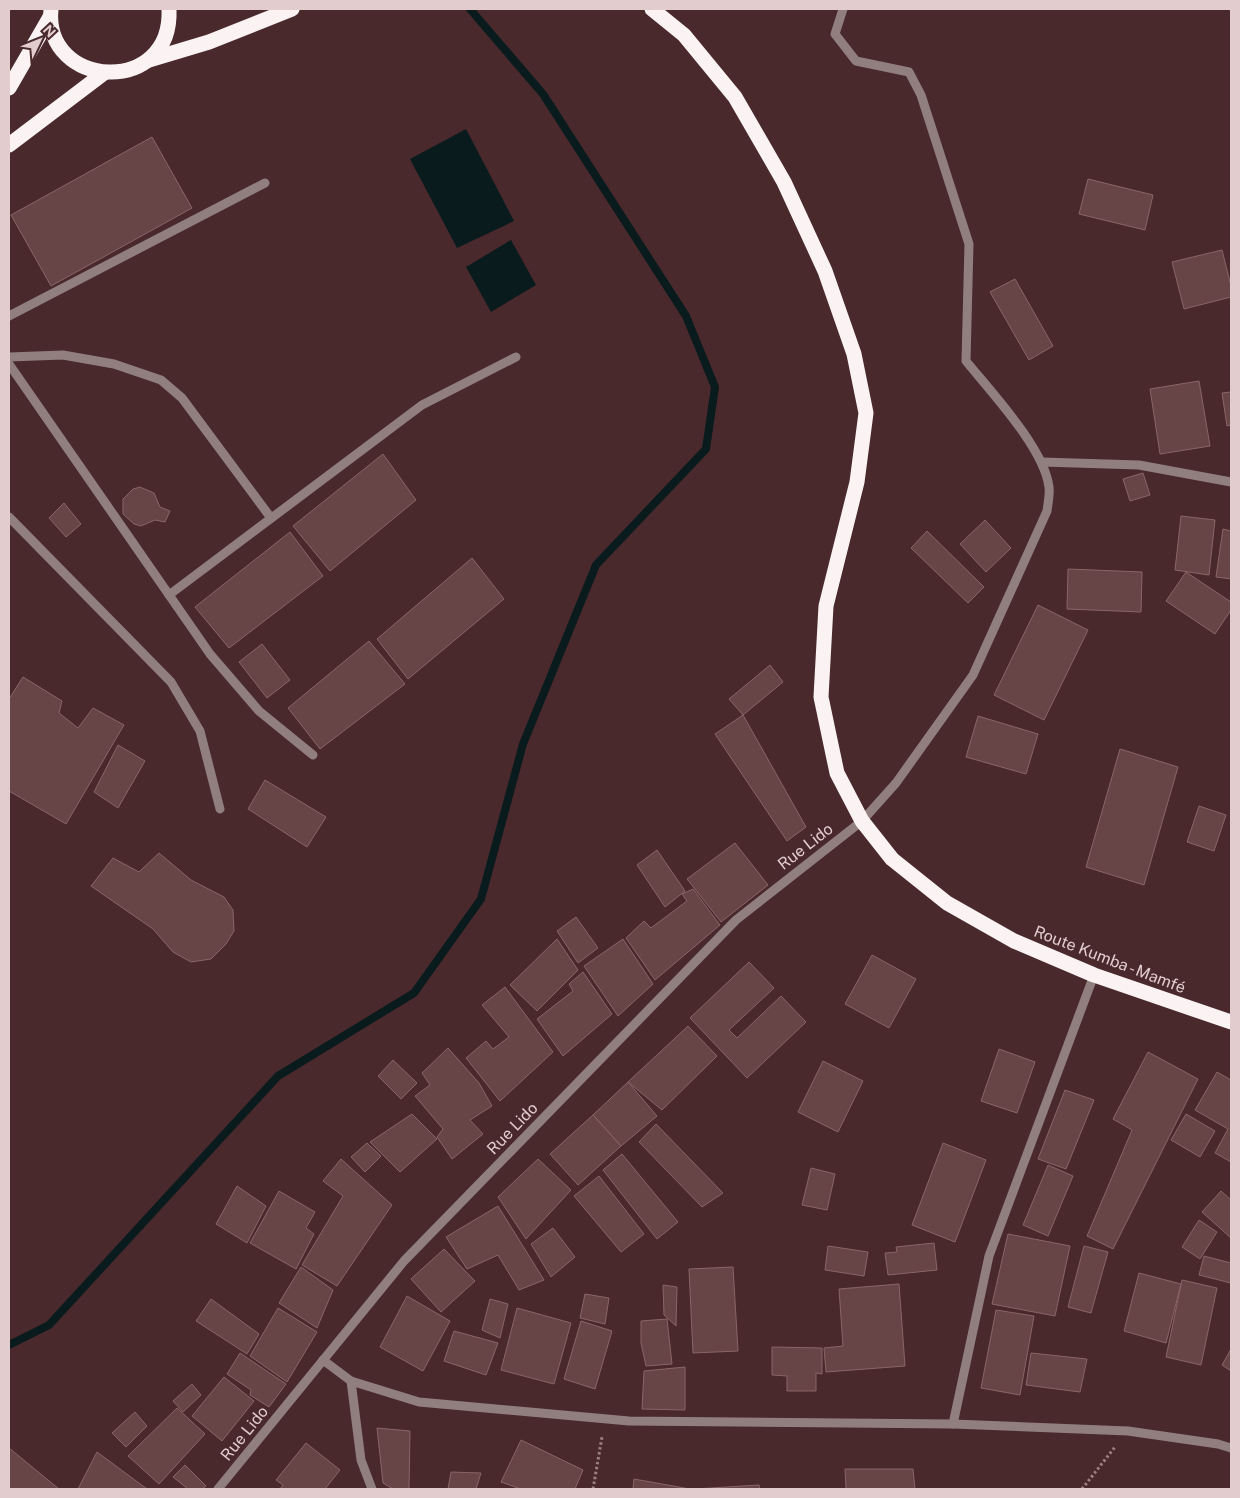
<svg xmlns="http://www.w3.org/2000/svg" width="1240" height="1498" viewBox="0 0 1240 1498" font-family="'Public Sans',sans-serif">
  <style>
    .water { fill: #0a1b1e }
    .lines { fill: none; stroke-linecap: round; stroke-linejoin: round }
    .stream { stroke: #0a1b1e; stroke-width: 8 }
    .building { fill: #674547; stroke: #8a6568 }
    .path { stroke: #9c8183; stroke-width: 3; stroke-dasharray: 2.5 2.5; stroke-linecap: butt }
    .minor { stroke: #917f80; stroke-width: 9 }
    .highway { stroke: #fbf3f3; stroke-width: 15 }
    .labels { text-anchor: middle; stroke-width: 4; stroke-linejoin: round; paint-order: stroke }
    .street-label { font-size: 16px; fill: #e2cccd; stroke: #49292c }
  </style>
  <rect width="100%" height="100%" fill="#49292c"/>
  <g class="water">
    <polygon points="466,129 514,221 457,248 410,159"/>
    <polygon points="511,240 536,285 491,312 466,267"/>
  </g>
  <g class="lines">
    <polyline class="stream" points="9,1345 49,1325 278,1076 414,993 481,899 523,744 596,565 706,449 715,387 686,316 543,94 470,9"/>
  </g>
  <g class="building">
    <polygon points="152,137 192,208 51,286 11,215"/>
    <polygon points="1088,179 1153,195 1145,230 1079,214"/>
    <polygon points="1222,250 1231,286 1231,297 1184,309 1172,262"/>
    <polygon points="1015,279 1053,346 1029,360 990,292"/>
    <polygon points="1199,381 1210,446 1160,454 1150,389"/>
    <polygon points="1231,392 1231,425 1227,426 1222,393"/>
    <polygon points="383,454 416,500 330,571 293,526"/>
    <polygon points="1143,473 1150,495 1130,501 1123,479"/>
    <polygon points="140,487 154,493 160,507 170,511 165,522 155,520 141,526 134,524 123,514 123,499 133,489"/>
    <polygon points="64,503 81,524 66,537 49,518"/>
    <polygon points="1181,516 1215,520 1209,575 1175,570"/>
    <polygon points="985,520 1011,548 986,572 960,544"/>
    <polygon points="1223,529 1231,531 1231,579 1216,577"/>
    <polygon points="927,531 984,587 968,603 911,548"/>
    <polygon points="290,532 323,576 229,648 195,607"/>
    <polygon points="472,558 504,599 408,679 377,639"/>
    <polygon points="1068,569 1142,572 1141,612 1067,609"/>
    <polygon points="1186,572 1231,602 1231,610 1215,634 1166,601"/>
    <polygon points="1038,605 1088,630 1044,720 994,695"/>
    <polygon points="369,641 405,684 320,749 288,708"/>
    <polygon points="262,644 290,680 267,698 239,662"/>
    <polygon points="770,665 783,682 743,715 729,699"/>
    <polygon points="23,677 62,701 59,713 78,728 93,708 124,725 66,824 9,791 9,699"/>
    <polygon points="743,715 806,827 787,841 715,734"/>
    <polygon points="978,716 1038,734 1026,774 966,757"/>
    <polygon points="118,745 145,761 118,808 94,792"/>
    <polygon points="1120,749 1178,767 1144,885 1086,867"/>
    <polygon points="265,780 326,817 307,847 248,809"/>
    <polygon points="1199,806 1226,815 1214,851 1187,842"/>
    <polygon points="735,843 768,885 721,922 687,879"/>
    <polygon points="657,850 685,891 665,907 637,865"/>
    <polygon points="159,853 191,880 224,897 233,910 234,931 226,944 211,959 191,962 173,952 153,929 91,886 113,858 139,872"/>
    <polygon points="693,889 720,925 655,980 626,938 644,921 651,928 687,901 682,894"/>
    <polygon points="576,917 598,948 578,963 557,931"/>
    <polygon points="557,939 578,970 537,1011 510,985"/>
    <polygon points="623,939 653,984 618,1016 584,966"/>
    <polygon points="872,955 916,979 889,1028 845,1004"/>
    <polygon points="749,962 774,988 729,1030 737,1038 781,996 806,1022 747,1078 690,1018"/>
    <polygon points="583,972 612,1014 563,1056 537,1019 573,991 569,984"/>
    <polygon points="505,987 553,1052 500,1101 466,1058 486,1041 493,1049 509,1037 482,1005"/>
    <polygon points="688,1026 717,1056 662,1110 628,1082"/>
    <polygon points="448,1048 479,1083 492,1106 470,1120 483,1134 452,1159 437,1137 443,1129 415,1096 430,1085 422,1073"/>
    <polygon points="999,1049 1035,1062 1017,1113 981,1101"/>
    <polygon points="1148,1052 1198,1079 1113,1249 1087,1236 1132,1130 1113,1119"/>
    <polygon points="393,1060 417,1083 401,1099 378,1076"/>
    <polygon points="823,1061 863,1081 838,1132 798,1112"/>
    <polygon points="1217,1072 1231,1080 1231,1162 1215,1153 1228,1129 1195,1110"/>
    <polygon points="628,1082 657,1116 621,1146 593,1115"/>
    <polygon points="1065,1090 1094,1100 1066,1169 1038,1159"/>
    <polygon points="412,1114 437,1139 400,1172 370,1142"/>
    <polygon points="1186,1114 1215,1131 1200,1157 1171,1140"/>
    <polygon points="593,1115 621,1146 578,1185 550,1154"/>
    <polygon points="656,1124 723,1193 702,1207 639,1142"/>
    <polygon points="367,1143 381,1156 365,1172 351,1157"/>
    <polygon points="943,1143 986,1160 955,1242 912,1225"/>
    <polygon points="622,1154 678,1222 657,1239 603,1170"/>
    <polygon points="341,1159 392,1205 337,1286 302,1265 343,1196 323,1181"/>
    <polygon points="538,1159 571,1190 526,1239 498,1197"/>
    <polygon points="1048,1165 1073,1176 1048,1236 1023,1225"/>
    <polygon points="811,1168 835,1174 827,1210 802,1205"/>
    <polygon points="599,1176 644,1234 621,1252 574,1196"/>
    <polygon points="237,1186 266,1206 247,1243 216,1224"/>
    <polygon points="279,1191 315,1212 306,1228 314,1234 296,1269 250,1243"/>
    <polygon points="1221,1191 1231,1200 1231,1238 1202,1212"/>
    <polygon points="498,1206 544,1280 519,1290 498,1255 467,1269 446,1237"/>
    <polygon points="1199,1220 1217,1232 1200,1259 1182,1247"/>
    <polygon points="553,1228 575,1257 551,1277 531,1244"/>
    <polygon points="1008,1234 1070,1246 1055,1316 992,1304"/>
    <polygon points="934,1243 937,1270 888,1275 885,1253 897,1252 896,1247"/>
    <polygon points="828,1246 868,1252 864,1276 825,1270"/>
    <polygon points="1084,1246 1108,1252 1091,1313 1068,1307"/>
    <polygon points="444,1249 475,1281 441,1312 411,1279"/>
    <polygon points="1204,1256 1231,1263 1231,1283 1199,1275"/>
    <polygon points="301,1267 333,1290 317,1328 279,1303"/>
    <polygon points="733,1267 738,1351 693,1353 689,1269"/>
    <polygon points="1139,1273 1181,1284 1166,1343 1124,1331"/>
    <polygon points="1182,1280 1217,1288 1201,1365 1166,1357"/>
    <polygon points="899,1284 905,1366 826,1372 824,1348 843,1346 839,1289"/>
    <polygon points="663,1285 677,1287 676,1326 664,1315"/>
    <polygon points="585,1294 609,1298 605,1324 580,1318"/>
    <polygon points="407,1296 450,1321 423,1371 380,1347"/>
    <polygon points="211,1299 259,1334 247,1354 196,1321"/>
    <polygon points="490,1299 508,1304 500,1338 482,1330"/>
    <polygon points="278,1308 317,1332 287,1382 250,1356"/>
    <polygon points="517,1308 571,1323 554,1384 501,1370"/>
    <polygon points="996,1310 1034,1316 1020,1395 981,1388"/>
    <polygon points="667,1319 672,1364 646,1366 641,1343 641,1321"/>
    <polygon points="581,1321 612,1331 595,1389 564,1379"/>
    <polygon points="454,1331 498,1343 486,1375 444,1361"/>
    <polygon points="772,1347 822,1348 822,1374 816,1373 816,1391 787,1391 787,1376 772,1375"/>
    <polygon points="1231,1349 1231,1371 1222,1365"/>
    <polygon points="240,1353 286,1384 269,1407 250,1395 251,1390 227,1374"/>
    <polygon points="1031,1353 1087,1359 1080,1392 1026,1385"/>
    <polygon points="685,1367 685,1410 642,1409 644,1371"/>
    <polygon points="224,1377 254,1401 222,1441 192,1416"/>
    <polygon points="192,1384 201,1395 183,1412 173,1401"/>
    <polygon points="177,1408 205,1434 159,1484 128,1456"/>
    <polygon points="135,1412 147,1426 126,1447 112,1433"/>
    <polygon points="377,1428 410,1431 409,1489 393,1489 383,1483"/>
    <polygon points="521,1440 583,1470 575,1489 521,1489 501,1482"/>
    <polygon points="306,1443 340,1470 325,1489 280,1489 283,1485 276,1480"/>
    <polygon points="9,1448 59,1489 9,1489"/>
    <polygon points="97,1452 147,1489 78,1489"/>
    <polygon points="185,1465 206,1486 202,1489 188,1489 173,1477"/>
    <polygon points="845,1469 913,1469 915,1489 846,1489"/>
    <polygon points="451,1472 481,1473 476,1489 448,1489"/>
    <polygon points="634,1479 690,1489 633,1489"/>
    <polygon points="759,1485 760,1489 695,1489"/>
  </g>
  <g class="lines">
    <g class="path">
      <polyline points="593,1489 602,1437"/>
      <polyline points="1082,1489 1115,1447"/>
    </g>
    <g class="minor">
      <polyline points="9,316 265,183"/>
      <polyline points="9,357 63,355 114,364 161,380 182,398 271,518"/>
      <polyline points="9,364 210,654 259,711 313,755"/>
      <polyline points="1042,462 1139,465 1231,482"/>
      <polyline points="9,517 171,682 200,731 220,809"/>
      <polyline points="169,595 422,405 516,357"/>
      <polyline points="323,1360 351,1381 419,1402 629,1421 953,1424 1128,1431 1218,1444 1231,1448"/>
      <polyline points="351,1381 361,1460 372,1489"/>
      <polyline points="953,1424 989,1256 1094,975"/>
      <path d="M218 1489 404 1261 736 920 862 821 896 783 973 675 1047 511C1048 503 1050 494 1049 487 1044 448 991 392 966 361L969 244 921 95 909 72 856 61 835 34 843 9"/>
    </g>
    <g class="highway">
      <path d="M51 9C43 89 173 97 169 9"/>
      <polyline points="652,9 684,35 735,97 784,182 825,271 854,354 866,413 857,482 826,606 821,697 837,773 862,821 892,859 947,903 1014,941 1094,975 1231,1022"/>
      <polyline points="149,60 209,42 292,9"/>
      <polyline points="9,88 50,17"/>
      <polyline points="9,145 104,73"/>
    </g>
  </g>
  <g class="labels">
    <g class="street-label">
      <text transform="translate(805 846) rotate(-38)" y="6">Rue Lido</text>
      <text transform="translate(1110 959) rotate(21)" y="6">Route Kumba - Mamfé</text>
      <text transform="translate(512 1128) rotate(-46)" y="6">Rue Lido</text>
      <text transform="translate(244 1433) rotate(-51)" y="6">Rue Lido</text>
    </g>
  </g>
  <rect width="1240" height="1498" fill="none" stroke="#e2cccd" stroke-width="20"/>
  <g transform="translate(40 40) rotate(47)" stroke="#49292c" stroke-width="4" paint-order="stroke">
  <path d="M0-4L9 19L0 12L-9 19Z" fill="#e2cccd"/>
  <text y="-8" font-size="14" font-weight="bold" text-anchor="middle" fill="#e2cccd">N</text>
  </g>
</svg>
